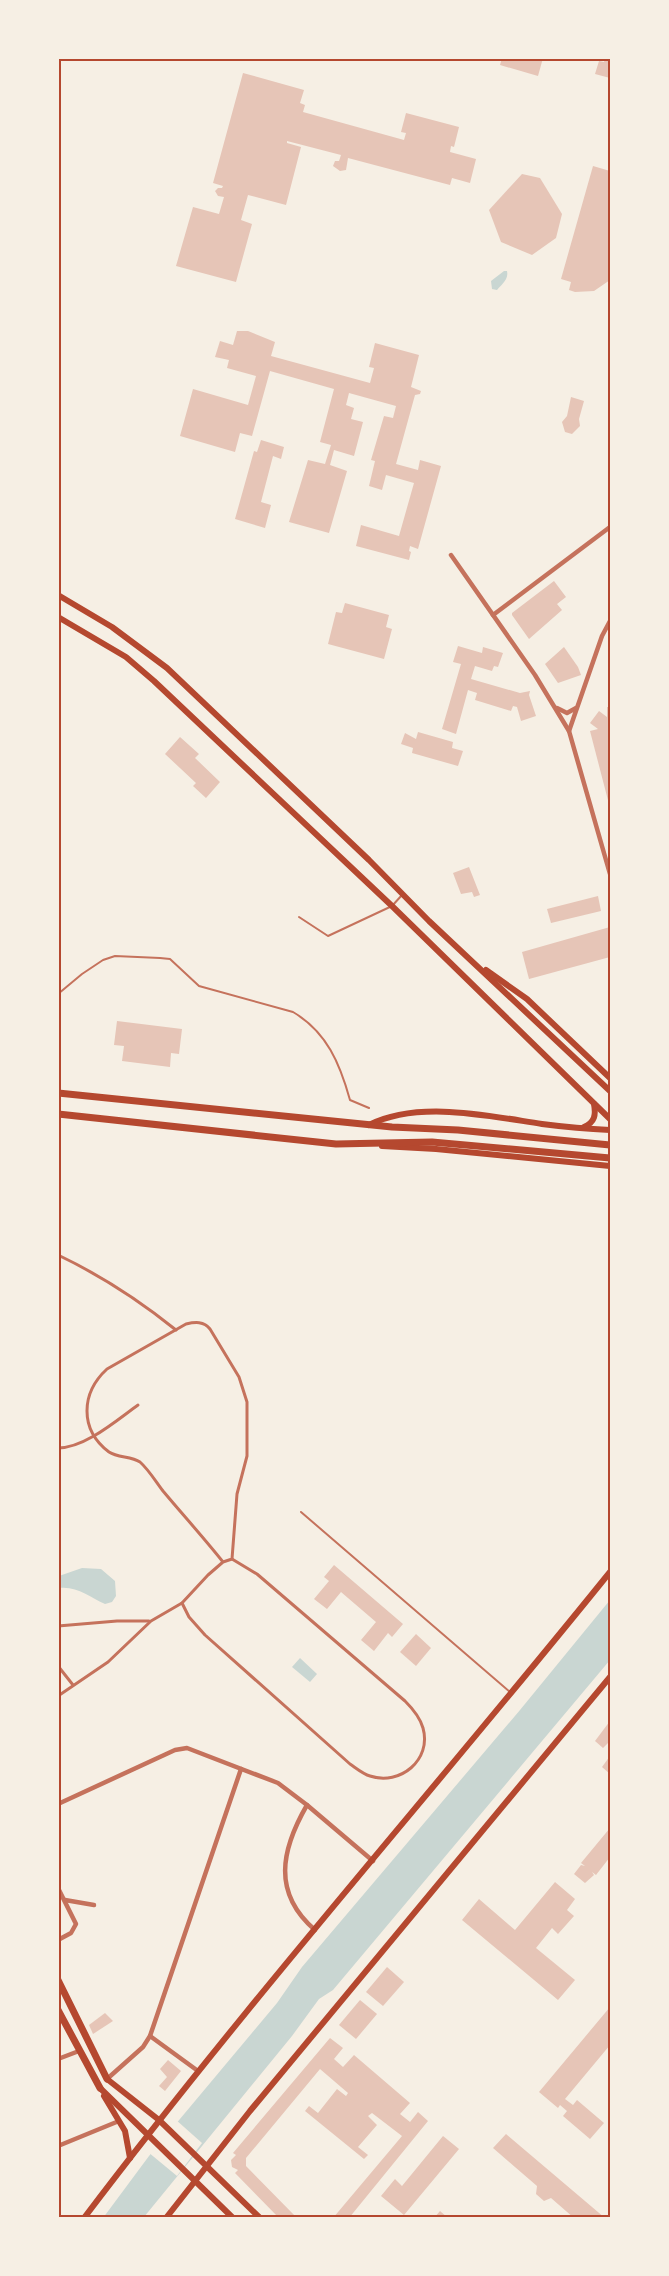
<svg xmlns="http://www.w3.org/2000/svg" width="669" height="2276" viewBox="0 0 669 2276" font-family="Quicksand,sans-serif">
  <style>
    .water { fill: #c9d6d2 }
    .pier { fill: #f6efe4 }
    .building { fill: #e6c5b7 }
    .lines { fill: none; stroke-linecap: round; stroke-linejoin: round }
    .service { stroke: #c5725c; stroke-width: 2 }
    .pedestrian { stroke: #c5725c; stroke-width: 3 }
    .minor { stroke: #c5725c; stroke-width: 4.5 }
    .secondary { stroke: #b5482f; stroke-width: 6 }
    .primary { stroke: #b5482f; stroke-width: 7 }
    .neatline { fill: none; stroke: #b5482f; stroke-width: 2 }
  </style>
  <rect width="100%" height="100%" fill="#f6efe4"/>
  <g class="water">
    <path d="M504 271H507C509 279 502 284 497 290L492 289 491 281Z"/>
    <path d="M82 1568 101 1569 115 1581 116 1596 112 1602 105 1604C89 1597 78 1586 59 1588V1576Z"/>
    <polygon points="610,1600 610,1660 333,1990 319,1999 292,2036 144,2217 103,2218 149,2156 277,2003 302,1967 520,1710"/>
    <polygon points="300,1658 317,1674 310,1682 292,1667"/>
  </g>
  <polygon class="pier" points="175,2119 202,2143 177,2176 148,2152"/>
  <g class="building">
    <polygon points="502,58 543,58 538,76 500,65"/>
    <polygon points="605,58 610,58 610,78 595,74 599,61 604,62"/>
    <polygon points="243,73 304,90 300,103 305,105 303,112 404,140 406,133 401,132 406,113 459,127 454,147 451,146 450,152 476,159 470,183 452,178 450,185 348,158 346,170 340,171 333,166 335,161 339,161 341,155 287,141 287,143 301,147 286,205 248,195 241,220 252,224 236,282 176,266 193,207 219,214 224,197 218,196 215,191 218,188 222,188 223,186 213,183"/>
    <polygon points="593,166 610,171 610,280 594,291 575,292 569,290 571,282 561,279"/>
    <polygon points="522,174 540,178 562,214 556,238 532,255 501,242 489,210"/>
    <polygon points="237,331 248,331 275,342 271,356 370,383 374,368 369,367 375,343 419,355 411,387 421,391 420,394 415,395 396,464 418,470 420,460 441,466 418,549 410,546 409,551 411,552 409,560 356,546 361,525 399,536 414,483 386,475 382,490 369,486 375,461 371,460 384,416 393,418 396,406 349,393 346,405 354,408 351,419 363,422 354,456 334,450 330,465 347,471 329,533 289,522 308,460 325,464 331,445 320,442 334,389 270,371 252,436 240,433 235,452 180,436 193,389 248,405 256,376 227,368 229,360 215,357 220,341 233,345"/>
    <polygon points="571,397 584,401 579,419 580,426 572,434 565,432 562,422 567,416"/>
    <polygon points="261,440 284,447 281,459 273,456 261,502 271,505 265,528 235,519 254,451 257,452"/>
    <polygon points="554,581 566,597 557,604 562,610 529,639 512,615 512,613"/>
    <polygon points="345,603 389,615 386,627 392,629 384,659 328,644 336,612 342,613"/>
    <polygon points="458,646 482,653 483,647 503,653 498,667 494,666 492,671 475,666 471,679 520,693 530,691 529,695 536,716 521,721 517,707 513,706 511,711 475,700 477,693 468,690 456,734 442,729 461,664 453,662"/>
    <polygon points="564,647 578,667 581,675 558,683 545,664"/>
    <polygon points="607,707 610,707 610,808 590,731 598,729 590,723 599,711 607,717"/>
    <polygon points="418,732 453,742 452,748 463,751 458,766 412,753 413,748 401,744 405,733 416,739"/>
    <polygon points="180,737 199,754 195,758 220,782 206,798 193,786 196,783 165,754"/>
    <polygon points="469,867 480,895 474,897 472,892 461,894 453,873"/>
    <polygon points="598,896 601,911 551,923 547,909"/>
    <polygon points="610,927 610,957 529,979 522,952"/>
    <polygon points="117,1021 182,1029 179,1054 171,1053 170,1067 122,1061 124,1046 114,1045"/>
    <polygon points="334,1565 403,1624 392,1637 388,1633 374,1651 361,1640 376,1622 341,1592 327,1609 314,1599 329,1581 324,1577"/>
    <polygon points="416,1634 431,1648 416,1666 400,1652"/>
    <polygon points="610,1721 610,1745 608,1743 603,1748 595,1741"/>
    <polygon points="610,1756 610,1774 602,1767"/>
    <polygon points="610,1828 610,1857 596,1875 592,1872 594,1875 585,1883 574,1874 581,1865 585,1866 581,1863"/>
    <polygon points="555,1882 575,1899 567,1910 574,1916 558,1934 552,1928 536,1948 575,1980 558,2000 462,1920 479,1899 515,1930"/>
    <polygon points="387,1967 404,1982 383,2006 366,1992"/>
    <polygon points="360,2000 377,2014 356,2039 339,2025"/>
    <polygon points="610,2007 610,2045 565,2099 573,2105 577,2100 604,2123 590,2139 563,2116 567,2111 560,2105 558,2108 539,2092"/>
    <polygon points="105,2013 113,2021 93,2034 89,2025"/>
    <polygon points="330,2038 343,2048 334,2059 343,2067 354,2055 410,2103 400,2114 410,2122 418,2112 428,2121 349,2218 333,2218 402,2136 372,2113 368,2116 377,2125 358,2147 368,2155 364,2159 305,2111 309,2106 318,2113 337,2089 346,2096 348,2093 320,2069 246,2158 246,2166 297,2218 279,2218 235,2173 238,2170 232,2167 231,2160 236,2155 233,2153"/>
    <polygon points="168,2060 181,2071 165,2091 159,2086 167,2077 160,2069"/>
    <polygon points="506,2134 605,2218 574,2218 551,2198 544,2201 536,2194 537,2186 493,2148"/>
    <polygon points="443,2136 459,2149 404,2215 381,2196 395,2179 402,2186"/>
    <polygon points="440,2211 448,2218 434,2218"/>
  </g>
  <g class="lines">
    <g class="service">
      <polyline points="299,917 328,936 392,906 402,895"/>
      <path d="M58 994 82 974 103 960 115 956 160 958 170 959 199 986 293 1012C327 1032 340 1064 350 1100L369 1108"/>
      <polyline points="301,1512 510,1692"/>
    </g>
    <g class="pedestrian">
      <path d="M58 1255C100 1275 140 1301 176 1330"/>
      <path d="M58 1448C85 1448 117 1420 138 1405"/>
      <path d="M182 1603 189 1617 205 1635 350 1764C356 1768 363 1774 370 1776 400 1786 432 1760 423 1728 420 1717 413 1709 405 1701L257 1574 232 1559"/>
      <polyline points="58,1626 117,1621 149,1621"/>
      <polyline points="58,1666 73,1685"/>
      <path d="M58 1696 108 1662 151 1621 182 1603 208 1575 223 1562 232 1559 237 1494 247 1456V1402L239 1377 210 1329C204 1321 195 1322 186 1324L107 1369C81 1393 79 1429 109 1452 118 1458 131 1456 140 1462 149 1470 156 1482 163 1491 183 1515 204 1538 223 1562"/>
    </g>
    <g class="minor">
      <polyline points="451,555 535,675 569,731 610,874"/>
      <polyline points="493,615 610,527"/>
      <polyline points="557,708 567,713 576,708"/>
      <polyline points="569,731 602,636 610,621"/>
      <polyline points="58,1804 175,1750 187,1748 278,1783 307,1805 373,1861"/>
      <path d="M307 1805C281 1850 272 1893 315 1930"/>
      <polyline points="58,1888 76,1924 71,1933 58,1940"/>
      <polyline points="65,1900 94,1905"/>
      <polyline points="150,2036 198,2071"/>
      <polyline points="58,2059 79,2051"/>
      <polyline points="107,2079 143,2047 150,2036 241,1769"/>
      <polyline points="58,2146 119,2121"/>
    </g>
    <g class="secondary">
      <polyline points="58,595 112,627 167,668 369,860 429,921 610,1091"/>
      <polyline points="58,617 126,657 154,681 392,906 610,1119"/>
      <polyline points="486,970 527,999 610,1078"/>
      <path d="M369 1125C418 1100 489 1116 542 1124 565 1127 587 1129 610 1130"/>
      <path d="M584 1127C595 1122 596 1115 594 1104"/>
      <polyline points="382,1146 436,1149 610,1166"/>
      <polyline points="107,2079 159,2120 260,2218"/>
      <polyline points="100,2088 233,2218"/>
      <polyline points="104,2096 125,2131 130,2158"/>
      <path d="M84 2218C252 1996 436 1788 610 1572"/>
      <polyline points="166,2218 250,2111 610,1677"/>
    </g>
    <g class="primary">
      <polyline points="58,1093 392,1127 458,1130 610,1145"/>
      <polyline points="58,1114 336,1144 432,1142 610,1158"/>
      <polyline points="58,1980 107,2079"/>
      <polyline points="58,2010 100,2088"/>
    </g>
  </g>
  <rect width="669" height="2276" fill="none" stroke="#f6efe4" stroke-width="120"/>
  <rect x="60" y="60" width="549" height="2156" class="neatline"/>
</svg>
